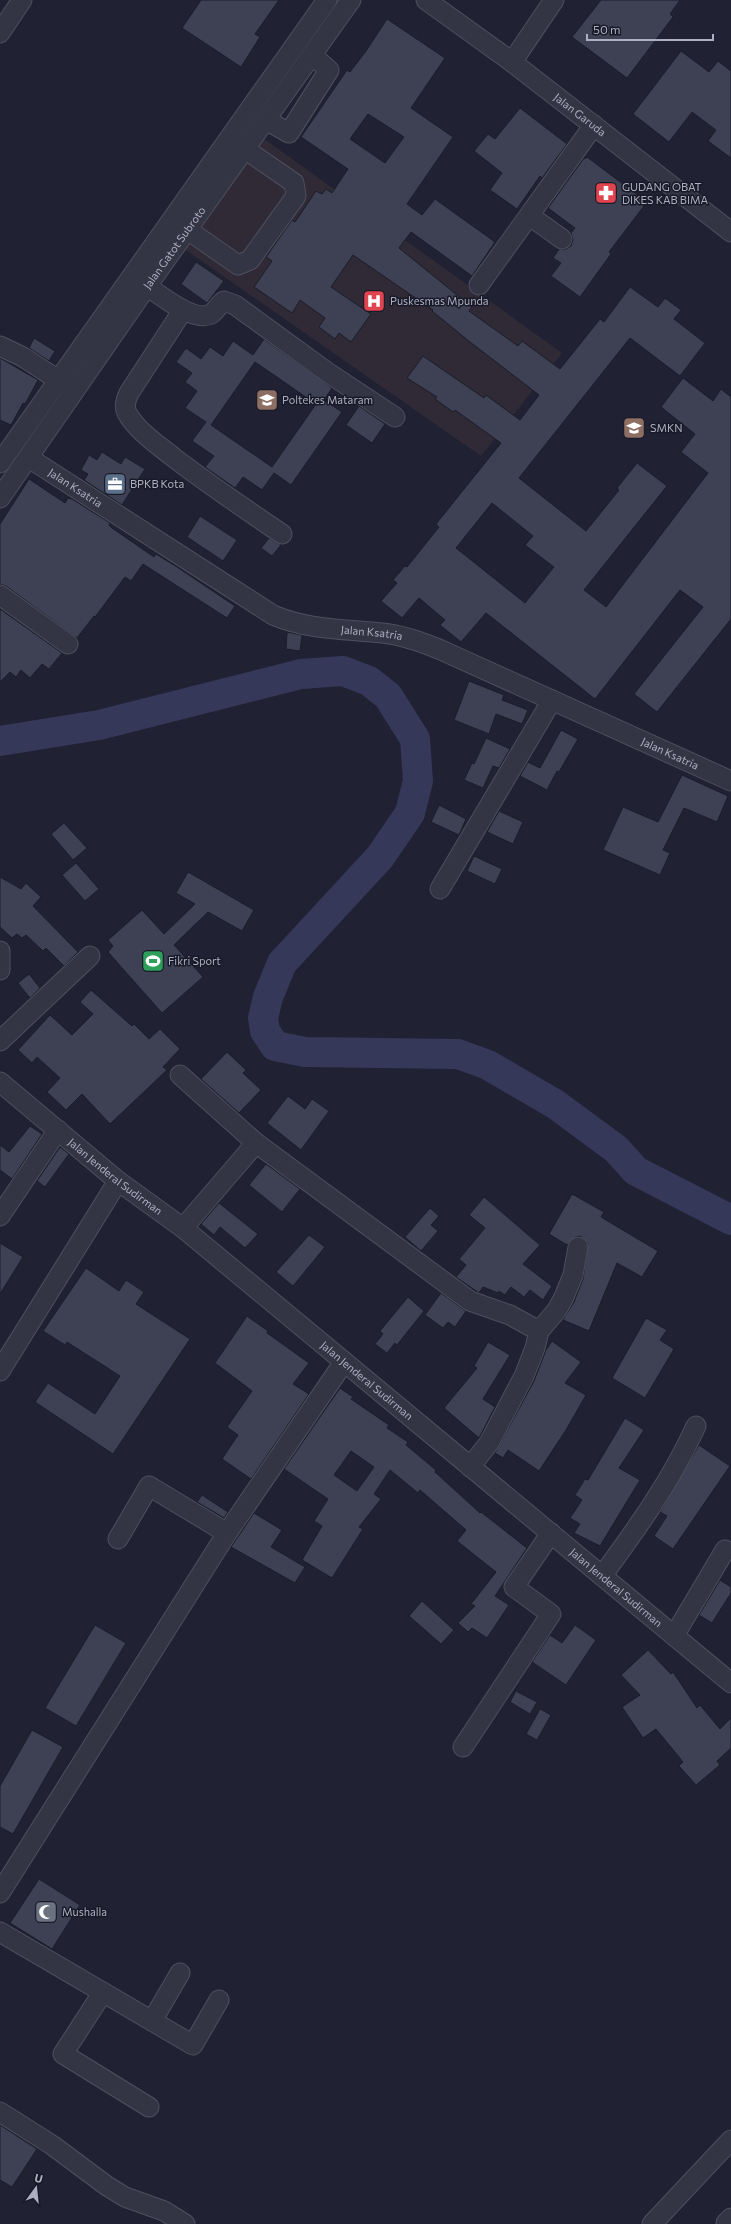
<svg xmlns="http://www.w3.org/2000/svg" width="731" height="2224" viewBox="0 0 731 2224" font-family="Commissioner,sans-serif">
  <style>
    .medical { fill: #2f2a35 }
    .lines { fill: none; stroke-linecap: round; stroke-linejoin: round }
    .river { stroke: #353859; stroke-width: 30 }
    .building { fill: #3e4154; stroke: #1b1c2a; fill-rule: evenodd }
    .minor-casing { stroke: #4e4f5f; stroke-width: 21 }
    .minor { stroke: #333544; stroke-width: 19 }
    .labels { text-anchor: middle; stroke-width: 3; stroke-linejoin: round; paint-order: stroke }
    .street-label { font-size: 11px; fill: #adaec1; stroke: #191a28 }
    .poi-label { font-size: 11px; fill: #adaec1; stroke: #191a28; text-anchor: start }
  </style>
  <rect width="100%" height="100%" fill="#202233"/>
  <polygon class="medical" points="263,138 562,353 481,456 183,248"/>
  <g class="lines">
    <polyline class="river" points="0,741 99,725 301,674 343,671 369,681 388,696 415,739 418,781 410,813 380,857 282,963 268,997 263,1018 265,1031 275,1046 305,1052 458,1054 488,1065 555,1104 616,1149 636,1171 731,1220"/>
  </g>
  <g class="building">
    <polygon points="201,0 279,0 255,34 260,37 241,67 182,28"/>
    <polygon points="601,0 680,0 670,14 673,17 627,78 572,37"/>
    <path d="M387 19 445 58 411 108 453 137 407 204 422 215 435 199 495 242 472 276 411 232 399 248 472 307 469 311 518 346 522 341 560 369 600 319 604 322 630 287 658 307 665 298 681 310 674 319 705 343 680 376 630 338 519 478 586 531 619 490 617 488 637 463 667 486 584 590 606 607 708 473 681 452 695 434 661 407 683 378 713 401 721 389 731 397V619L657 712 634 694 703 607 680 590 595 699 486 613 461 642 440 625 445 620 419 598 402 618 381 601 397 583 393 580 405 566 407 567 439 527 436 524 501 443 455 410 453 412 435 399 437 397 407 378 423 356 484 398 486 395 520 420 539 395 470 342 432 311 433 310 353 255 331 287 371 314 351 342 339 333 335 339 319 327 325 318 300 300 292 313 254 287 272 261 266 257 292 220 295 222 316 191 322 194 326 189 332 193 348 169 301 137 347 70 350 72 366 51ZM368 114 404 137 385 163 350 139ZM492 503 533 536 525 545 554 567 525 603 456 548Z"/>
    <polygon points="681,51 709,72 718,61 731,71 731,158 708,141 716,130 692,112 669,142 633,114"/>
    <polygon points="520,108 567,144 542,178 540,176 517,209 490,190 502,173 474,151 488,134 495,139"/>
    <polygon points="587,157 647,202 609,252 611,254 580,297 551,276 561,263 553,258 559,249 566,249 571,246 573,240 571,233 575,228 548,208 584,158 585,159"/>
    <polygon points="196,262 224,281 207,303 181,284"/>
    <polygon points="34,338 55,351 49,361 29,348"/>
    <path d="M264 339 332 388 324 400 342 412 291 485 274 473 262 490 243 477 235 488 205 467 214 456 192 441 206 422 185 408 197 391 185 382 192 373 176 362 186 348 201 359 210 347 223 356 233 341 253 355ZM255 362 316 404 272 467 211 425Z"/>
    <polygon points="0,358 38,380 25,404 23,403 11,425 0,420"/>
    <polygon points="359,406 385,424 372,443 346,425"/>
    <polygon points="102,452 121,464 125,457 145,469 122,505 84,480 88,474 81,470 89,455 97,460"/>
    <polygon points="29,479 65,503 68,498 72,499 110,523 109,525 112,528 154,557 156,554 177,567 235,606 227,618 143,564 131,581 125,577 95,617 94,616 77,638 6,586 0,584 0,524"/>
    <polygon points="200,516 237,540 223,561 187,537"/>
    <polygon points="269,538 281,545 272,556 261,548"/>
    <polygon points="0,609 62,653 49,669 42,664 30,678 21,670 16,677 10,672 0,682"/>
    <polygon points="287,632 302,635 300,651 286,649"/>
    <polygon points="469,681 504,695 502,700 528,710 522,724 496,714 489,734 454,720"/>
    <polygon points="561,730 578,739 559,772 557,771 547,790 520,776 528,762 540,768"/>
    <polygon points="486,738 510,749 499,768 493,766 483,788 464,780 472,763 474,764"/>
    <polygon points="682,775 728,796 717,822 684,808 663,850 670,853 660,875 603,850 623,807 658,822"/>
    <polygon points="439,805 466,819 459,835 431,822"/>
    <polygon points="499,811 523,822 513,844 487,832"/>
    <polygon points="64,823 87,848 73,860 51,834"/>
    <polygon points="474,856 502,869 495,884 467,871"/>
    <polygon points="76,863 99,889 85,901 62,875"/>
    <polygon points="188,872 254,910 242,931 208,912 174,945 203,977 162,1013 108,952 113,946 108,940 142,910 164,934 195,904 176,893"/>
    <polygon points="0,877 21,889 26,883 41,897 33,906 78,952 64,966 46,948 43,951 26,935 22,938 17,934 12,938 0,927"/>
    <polygon points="29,974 40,988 30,998 18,983"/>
    <polygon points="91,990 132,1026 134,1024 149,1039 160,1029 180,1049 163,1067 167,1070 110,1124 82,1094 66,1110 47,1092 60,1078 37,1057 32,1063 18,1050 50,1015 72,1035 93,1014 80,1002"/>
    <polygon points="227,1052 246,1070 243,1073 261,1090 239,1113 201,1079"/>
    <polygon points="288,1096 305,1109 312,1099 329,1111 301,1150 267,1123"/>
    <polygon points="30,1126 42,1134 12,1179 0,1170 0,1145 9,1152"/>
    <polygon points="60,1147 69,1154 45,1187 37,1181"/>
    <polygon points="266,1164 300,1189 282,1212 249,1185"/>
    <polygon points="572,1194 604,1212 601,1217 658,1251 642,1277 617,1263 589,1331 563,1320 574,1302 583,1279 588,1243 580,1236 575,1237 567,1245 549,1234"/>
    <polygon points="484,1197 540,1245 523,1264 552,1286 543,1300 530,1290 524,1297 511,1287 505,1295 499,1291 498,1293 483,1287 479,1293 456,1277 466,1265 459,1259 485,1228 469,1215"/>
    <polygon points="219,1203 258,1234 245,1248 220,1227 214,1235 201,1224"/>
    <polygon points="430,1208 439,1216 431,1225 438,1231 421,1251 405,1237"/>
    <polygon points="309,1235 325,1247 293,1286 276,1272"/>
    <polygon points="0,1243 23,1257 0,1294"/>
    <polygon points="86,1268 119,1291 126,1280 144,1292 136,1304 190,1339 113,1454 35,1402 48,1383 95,1414 120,1376 67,1342 65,1345 43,1331"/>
    <polygon points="441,1293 466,1311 455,1327 448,1322 443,1328 425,1315"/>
    <polygon points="408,1297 424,1311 397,1345 395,1343 387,1353 375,1344 383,1334 380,1331"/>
    <polygon points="247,1316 268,1331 267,1333 309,1363 293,1384 309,1394 251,1479 222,1459 238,1435 227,1427 252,1391 215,1363"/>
    <polygon points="646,1318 667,1330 660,1340 674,1349 645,1398 612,1378"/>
    <polygon points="552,1341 581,1362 565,1383 586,1395 566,1430 539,1471 508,1450 503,1458 495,1453 534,1381 546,1350"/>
    <polygon points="488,1342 510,1355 483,1399 495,1407 479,1438 444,1408 477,1368 474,1366"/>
    <path d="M340 1388 353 1397 351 1399 389 1425 387 1428 408 1442 406 1445 436 1470 435 1472 480 1513 481 1512 527 1548 495 1596 509 1605 487 1638 472 1628 468 1632 458 1623 475 1606 471 1604 496 1572 457 1541 466 1530 420 1490 418 1493 390 1470 374 1494 381 1499 359 1527 363 1529 332 1578 302 1560 322 1526 314 1521 328 1499 284 1469ZM351 1451 374 1467 357 1491 334 1475Z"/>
    <polygon points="625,1418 644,1430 619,1468 640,1480 600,1546 574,1533 580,1524 570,1518 582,1500 575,1495 585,1479 588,1480"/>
    <polygon points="699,1445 730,1466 673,1549 654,1536 667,1516 660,1512"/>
    <polygon points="202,1495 228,1512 224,1518 197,1502"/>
    <polygon points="254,1513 282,1530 271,1547 305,1567 295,1583 231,1547"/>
    <polygon points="720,1580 731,1587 731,1593 712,1623 699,1615"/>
    <polygon points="422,1601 454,1630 441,1644 409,1616"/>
    <polygon points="95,1625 126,1643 76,1726 45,1708"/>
    <polygon points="575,1625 596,1640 566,1685 532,1662 550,1635 562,1643"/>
    <polygon points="648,1650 671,1674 673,1672 697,1708 700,1705 720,1729 731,1718 731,1748 717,1761 720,1765 696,1785 679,1766 683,1762 656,1729 643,1738 622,1707 640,1695 621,1675"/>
    <polygon points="516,1691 537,1702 530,1714 510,1702"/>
    <polygon points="540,1709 551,1715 537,1740 526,1734"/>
    <polygon points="32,1730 63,1747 13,1834 0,1827 0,1786"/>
    <polygon points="39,1879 80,1905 52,1949 10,1923"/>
    <polygon points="0,2125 37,2149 12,2187 0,2180"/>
  </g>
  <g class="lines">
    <g class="minor-casing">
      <g id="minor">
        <path id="s1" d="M426 0 512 62 731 232"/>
        <polyline points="0,33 22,0"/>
        <polyline points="512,62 554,0"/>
        <polyline points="266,120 289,133 329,70 312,55"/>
        <polyline points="530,216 562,239"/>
        <polyline points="188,230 238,265 250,260 296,196 294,183 245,149"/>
        <polyline points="479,285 594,125"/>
        <path d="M147 286C160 295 194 323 211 314 216 311 219 304 224 301L235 305 327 372 395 417"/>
        <path d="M183 310 129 393C126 399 124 407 127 413 137 431 157 444 173 457 208 484 245 509 282 534"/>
        <polyline points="0,346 23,357 69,387"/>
        <path id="s2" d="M29 458 273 615C308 630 344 629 382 633 403 635 422 642 441 650L731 781"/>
        <polyline points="0,463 327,0"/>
        <path id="s3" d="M0 498 147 286 351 0"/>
        <polyline points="0,595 68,644"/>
        <polyline points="440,889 552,700"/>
        <polyline points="0,951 0,970"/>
        <polyline points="0,1041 90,956"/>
        <polyline points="180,1075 256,1143"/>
        <path id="s4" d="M0 1082 118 1181 183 1228 731 1683"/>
        <polyline points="0,1216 58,1130"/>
        <polyline points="183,1228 256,1143 470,1301 510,1315 539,1331"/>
        <polyline points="0,1371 118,1181"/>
        <polyline points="470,1467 489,1443 524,1376 535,1348 539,1331 557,1310 564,1297 573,1275 578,1247"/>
        <polyline points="118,1539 149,1486 227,1533"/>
        <path d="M602 1576C638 1527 671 1481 696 1426"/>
        <polyline points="674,1636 725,1550"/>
        <polyline points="463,1747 551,1614 514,1587 551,1533"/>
        <polyline points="0,1893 227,1533 344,1362"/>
        <polyline points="0,1932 193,2045 219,2000"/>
        <polyline points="103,1992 63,2054 149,2107"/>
        <polyline points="152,2021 180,1973"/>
        <polyline points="0,2112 52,2145 107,2186 125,2197 164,2211 185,2224"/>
        <polyline points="726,2223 731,2218"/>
        <polyline points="652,2224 731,2140"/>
      </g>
    </g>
    <use href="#minor" class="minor"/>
  </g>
  <defs>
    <g id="pharmacy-square" transform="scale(1.15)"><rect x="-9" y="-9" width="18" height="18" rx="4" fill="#e0444e" stroke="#191a28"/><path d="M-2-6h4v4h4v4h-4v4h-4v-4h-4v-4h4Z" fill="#fff"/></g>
    <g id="hospital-square" transform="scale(1.15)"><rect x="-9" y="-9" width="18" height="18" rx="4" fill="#e0444e" stroke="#191a28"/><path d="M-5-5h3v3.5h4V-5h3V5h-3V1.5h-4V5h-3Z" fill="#fff"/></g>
    <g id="university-square" transform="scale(1.15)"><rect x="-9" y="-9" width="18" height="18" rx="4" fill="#8d6e63" stroke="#191a28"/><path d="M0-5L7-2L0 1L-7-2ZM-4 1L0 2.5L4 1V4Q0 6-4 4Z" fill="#fff"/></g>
    <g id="school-square" transform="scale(1.15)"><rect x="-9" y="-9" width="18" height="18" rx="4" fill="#8d6e63" stroke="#191a28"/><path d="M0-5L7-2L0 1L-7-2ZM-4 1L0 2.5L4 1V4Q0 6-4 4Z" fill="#fff"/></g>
    <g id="office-square" transform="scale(1.15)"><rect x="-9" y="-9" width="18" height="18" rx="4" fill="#5c6f8a" stroke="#191a28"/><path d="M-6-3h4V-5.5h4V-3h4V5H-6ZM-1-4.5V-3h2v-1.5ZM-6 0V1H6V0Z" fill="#fff"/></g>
    <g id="stadium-square" transform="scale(1.15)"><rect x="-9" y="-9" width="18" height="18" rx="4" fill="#2e9e5b" stroke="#191a28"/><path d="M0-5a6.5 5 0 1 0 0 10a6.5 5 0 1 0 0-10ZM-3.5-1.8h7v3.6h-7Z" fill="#fff"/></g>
    <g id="mosque-square" transform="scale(1.15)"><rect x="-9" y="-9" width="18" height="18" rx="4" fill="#6b7280" stroke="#191a28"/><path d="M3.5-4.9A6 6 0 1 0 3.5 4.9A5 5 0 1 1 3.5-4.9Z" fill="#fff"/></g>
  </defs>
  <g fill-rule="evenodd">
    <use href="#pharmacy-square" x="606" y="193"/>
    <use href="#hospital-square" x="374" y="301"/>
    <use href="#university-square" x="267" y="400"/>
    <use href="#school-square" x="634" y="428"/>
    <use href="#office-square" x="115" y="484"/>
    <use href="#stadium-square" x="153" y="961"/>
    <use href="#mosque-square" x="46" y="1912"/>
  </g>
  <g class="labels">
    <g class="street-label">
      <text dy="4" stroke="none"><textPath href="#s1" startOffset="192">Jalan Garuda</textPath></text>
      <text dy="4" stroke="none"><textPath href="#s3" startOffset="305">Jalan Gatot Subroto</textPath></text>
      <text dy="4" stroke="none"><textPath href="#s2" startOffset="55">Jalan Ksatria</textPath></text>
      <text dy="4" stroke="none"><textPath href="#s2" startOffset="391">Jalan Ksatria</textPath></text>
      <text dy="4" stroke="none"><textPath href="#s2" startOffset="714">Jalan Ksatria</textPath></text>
      <text dy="4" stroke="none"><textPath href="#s4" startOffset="149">Jalan Jenderal Sudirman</textPath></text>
      <text dy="4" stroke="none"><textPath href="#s4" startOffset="473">Jalan Jenderal Sudirman</textPath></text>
      <text dy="4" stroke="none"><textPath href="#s4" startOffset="797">Jalan Jenderal Sudirman</textPath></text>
    </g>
    <g class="poi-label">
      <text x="622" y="191">GUDANG OBAT<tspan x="622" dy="13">DIKES KAB BIMA</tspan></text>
      <text x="390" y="305">Puskesmas Mpunda</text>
      <text x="282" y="404">Poltekes Mataram</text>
      <text x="650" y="432">SMKN</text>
      <text x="130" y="488">BPKB Kota</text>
      <text x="168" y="965">Fikri Sport</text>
      <text x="62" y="1916">Mushalla</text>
    </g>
  </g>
  <g transform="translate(36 2188) rotate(15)" stroke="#191a28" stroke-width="3" paint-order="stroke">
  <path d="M0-3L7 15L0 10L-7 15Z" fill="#adaec1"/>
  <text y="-6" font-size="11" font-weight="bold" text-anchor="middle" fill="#adaec1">U</text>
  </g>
  <path d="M587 34v6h126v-6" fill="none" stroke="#adaec1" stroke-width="2"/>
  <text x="593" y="34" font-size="12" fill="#adaec1" stroke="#191a28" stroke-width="3" paint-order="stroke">50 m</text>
</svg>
